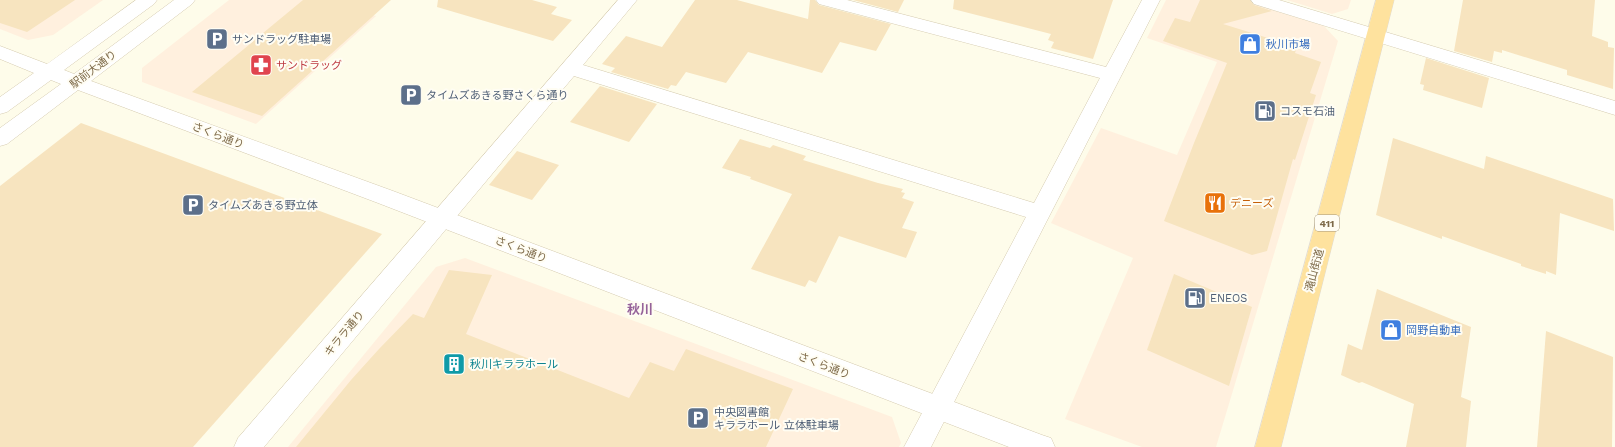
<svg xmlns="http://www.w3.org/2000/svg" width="1615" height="447" viewBox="0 0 1615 447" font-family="'Work Sans','Noto Sans JP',sans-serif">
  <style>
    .commercial { fill: #fff0de }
    .building { fill: #f7e4bf }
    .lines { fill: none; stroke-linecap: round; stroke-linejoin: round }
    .minor-casing { stroke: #d5cbb0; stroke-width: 1 }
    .tertiary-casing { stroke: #d5cbb0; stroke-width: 1 }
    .trunk-casing { stroke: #e0dbd3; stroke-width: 1 }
    .minor { fill: #fff; fill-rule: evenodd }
    .tertiary { fill: #fff; fill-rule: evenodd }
    .trunk { fill: #fee29e; fill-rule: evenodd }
    .labels { text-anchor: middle; stroke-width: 4; stroke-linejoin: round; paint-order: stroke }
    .shield { fill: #fffdf3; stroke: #a5967c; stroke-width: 1 }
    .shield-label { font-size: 10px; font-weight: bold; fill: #7e6a49 }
    .service-label { font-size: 11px; fill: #4e5e75; stroke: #fffdf3; text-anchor: start }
    .shop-label { font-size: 11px; fill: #366cbe; stroke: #fffdf3; text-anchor: start }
    .health-label { font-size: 11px; fill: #be3a42; stroke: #fffdf3; text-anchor: start }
    .street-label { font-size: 11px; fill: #7e6a49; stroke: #fffdf3 }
    .food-label { font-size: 11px; fill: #c56008; stroke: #fffdf3; text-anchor: start }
    .culture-label { font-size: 11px; fill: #0d838f; stroke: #fffdf3; text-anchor: start }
    .quarter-label { font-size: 13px; font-weight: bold; fill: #956299; stroke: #fffdf3 }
  </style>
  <rect width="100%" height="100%" fill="#fefcea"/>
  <g class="commercial">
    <polygon points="0,0 103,0 53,35 28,40 0,29"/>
    <polygon points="229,0 366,0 355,10 376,16 256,124 142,82 142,68"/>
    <polygon points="1166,0 1241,0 1324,26 1338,41 1216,447 1142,447 1065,419 1133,258 1051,223 1101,128 1177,155 1217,62 1147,38"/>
    <polygon points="1287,0 1351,0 1348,9 1332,14"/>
    <polygon points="465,258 892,417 901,443 899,447 288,447 436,267"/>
  </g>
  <g class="building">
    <polygon points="0,0 75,0 27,32 0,23"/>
    <polygon points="303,0 391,0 262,116 192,92"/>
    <polygon points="438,0 532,0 557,7 551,14 572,20 553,41 437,7"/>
    <polygon points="695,0 737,0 808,19 810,0 815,0 819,5 891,24 876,51 840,42 822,73 748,52 726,83 686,72 676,86 671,85 668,89 611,72 615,68 602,64 626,36 662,47"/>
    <polygon points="853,0 904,0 898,12"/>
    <polygon points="954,0 1113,0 1093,59 1051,48 1054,42 1048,40 1051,34 953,9"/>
    <polygon points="1200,0 1250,0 1254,5 1272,11 1223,24 1297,47 1295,53 1321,62 1310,93 1316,95 1295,160 1293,159 1267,251 1252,255 1164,221 1194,143 1227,63 1163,41 1175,18 1190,22"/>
    <polygon points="1463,0 1595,0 1592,36 1608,42 1608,47 1614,48 1613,89 1567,75 1567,70 1502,50 1502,53 1494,51 1492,62 1454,51"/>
    <polygon points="1426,58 1489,78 1482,108 1423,90 1424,85 1420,84"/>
    <polygon points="600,86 657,104 629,142 570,122"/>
    <polygon points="81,123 382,234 193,447 0,447 0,186"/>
    <polygon points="1393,138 1484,169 1486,156 1613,199 1614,231 1560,213 1556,275 1546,271 1546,274 1521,266 1521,264 1442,236 1442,239 1376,215"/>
    <polygon points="740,139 770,148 773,145 806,156 803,160 878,183 903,189 901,192 905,193 902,198 914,202 902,228 917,232 906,258 839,236 816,283 809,280 805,287 751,269 792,194 750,179 751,177 722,168"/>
    <polygon points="517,151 559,165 532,200 489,185"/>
    <polygon points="449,270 492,275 466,334 629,398 650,362 674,371 686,349 793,389 766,447 296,447 351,380 379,349 413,314 424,318"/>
    <polygon points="1174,274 1252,307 1229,386 1147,350"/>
    <polygon points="1377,289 1471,327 1461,397 1471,401 1466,447 1406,447 1414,404 1362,382 1359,383 1341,375 1348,344 1362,350"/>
    <polygon points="1546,331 1613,357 1612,447 1537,447"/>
  </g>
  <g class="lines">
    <g class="minor-casing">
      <g id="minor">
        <polygon points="618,0 637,0 583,65 1034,203 1100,78 819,4 816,0 847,0 1106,67 1142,0 1160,0 931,447 904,447 1026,217 574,76 264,447 234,447 238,438"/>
        <polygon points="1251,0 1279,0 1615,101 1615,115 1254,4"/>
      </g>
    </g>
    <g class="tertiary-casing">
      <polygon id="tertiary" points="136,0 157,0 154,4 64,70 74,74 174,0 195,0 192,4 91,81 393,191 1042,435 1051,438 1055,447 1009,447 378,203 78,90 7,144 0,146 0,128 61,84 51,80 7,112 0,114 0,97 34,73 0,59 0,46 47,64"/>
    </g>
    <g class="trunk-casing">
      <polygon id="trunk" points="1376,0 1394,0 1281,447 1255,447"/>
    </g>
    <use href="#minor" class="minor"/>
    <use href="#tertiary" class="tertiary"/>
    <use href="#trunk" class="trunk"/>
  </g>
  <defs>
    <g id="parking-square" transform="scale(1.15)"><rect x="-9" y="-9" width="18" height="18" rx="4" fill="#5c6f8a" stroke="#fffdf3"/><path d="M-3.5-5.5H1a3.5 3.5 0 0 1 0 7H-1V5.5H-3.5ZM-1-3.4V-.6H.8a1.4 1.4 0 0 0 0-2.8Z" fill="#fff"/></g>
    <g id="shop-square" transform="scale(1.15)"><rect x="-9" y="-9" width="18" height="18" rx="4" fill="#3f7fe0" stroke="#fffdf3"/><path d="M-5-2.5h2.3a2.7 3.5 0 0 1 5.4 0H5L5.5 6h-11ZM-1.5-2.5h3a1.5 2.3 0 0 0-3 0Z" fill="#fff"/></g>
    <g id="pharmacy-square" transform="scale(1.15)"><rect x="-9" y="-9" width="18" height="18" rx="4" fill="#e0444e" stroke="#fffdf3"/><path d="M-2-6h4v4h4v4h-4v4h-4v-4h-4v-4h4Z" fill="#fff"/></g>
    <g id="fuel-square" transform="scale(1.15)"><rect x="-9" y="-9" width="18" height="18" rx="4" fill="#5c6f8a" stroke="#fffdf3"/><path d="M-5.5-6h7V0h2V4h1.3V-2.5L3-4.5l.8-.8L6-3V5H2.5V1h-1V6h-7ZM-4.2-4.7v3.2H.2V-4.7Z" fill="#fff"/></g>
    <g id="restaurant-square" transform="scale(1.15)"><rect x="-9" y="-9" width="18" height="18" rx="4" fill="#e8710a" stroke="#fffdf3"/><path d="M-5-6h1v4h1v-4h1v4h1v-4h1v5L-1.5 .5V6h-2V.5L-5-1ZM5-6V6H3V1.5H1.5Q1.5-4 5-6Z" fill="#fff"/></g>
    <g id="building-square" transform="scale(1.15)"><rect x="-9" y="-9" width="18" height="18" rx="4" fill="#0f9aa8" stroke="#fffdf3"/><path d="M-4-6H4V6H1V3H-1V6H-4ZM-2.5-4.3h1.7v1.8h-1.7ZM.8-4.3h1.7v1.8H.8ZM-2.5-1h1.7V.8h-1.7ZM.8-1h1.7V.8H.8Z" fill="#fff"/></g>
  </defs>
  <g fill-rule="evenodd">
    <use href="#parking-square" x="217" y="39"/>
    <use href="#shop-square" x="1250" y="44"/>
    <use href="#pharmacy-square" x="261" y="65"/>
    <use href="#parking-square" x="411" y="95"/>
    <use href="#fuel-square" x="1265" y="111"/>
    <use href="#restaurant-square" x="1215" y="203"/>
    <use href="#parking-square" x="193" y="205"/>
    <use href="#fuel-square" x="1195" y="298"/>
    <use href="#shop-square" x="1391" y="330"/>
    <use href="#building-square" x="454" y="364"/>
    <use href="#parking-square" x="698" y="418"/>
  </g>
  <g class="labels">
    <rect class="shield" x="1315" y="215" width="24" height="16" rx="3"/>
    <g class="shield-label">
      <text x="1327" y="227">411</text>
    </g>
    <g class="service-label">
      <text x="232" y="43">サンドラッグ駐車場</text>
      <text x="426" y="99">タイムズあきる野さくら通り</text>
      <text x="1280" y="115">コスモ石油</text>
      <text x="208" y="209">タイムズあきる野立体</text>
      <text x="1210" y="302">ENEOS</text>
      <text x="714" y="416">中央図書館<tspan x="714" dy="13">キララホール 立体駐車場</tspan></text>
    </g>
    <g class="shop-label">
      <text x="1266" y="48">秋川市場</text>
      <text x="1406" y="334">岡野自動車</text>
    </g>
    <g class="health-label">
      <text x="276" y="69">サンドラッグ</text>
    </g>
    <g class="street-label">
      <text transform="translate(93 69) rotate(-37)" y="4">駅前大通り</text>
      <text transform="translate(218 135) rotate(21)" y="4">さくら通り</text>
      <text transform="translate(521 249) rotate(21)" y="4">さくら通り</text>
      <text transform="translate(1314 270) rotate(-75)" y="4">滝山街道</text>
      <text transform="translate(344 333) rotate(-50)" y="4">キララ通り</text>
      <text transform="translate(824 365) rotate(21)" y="4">さくら通り</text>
    </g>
    <g class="food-label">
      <text x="1230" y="207">デニーズ</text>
    </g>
    <g class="culture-label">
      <text x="470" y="368">秋川キララホール</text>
    </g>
    <g class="quarter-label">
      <text x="640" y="314">秋川</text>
    </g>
  </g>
</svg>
